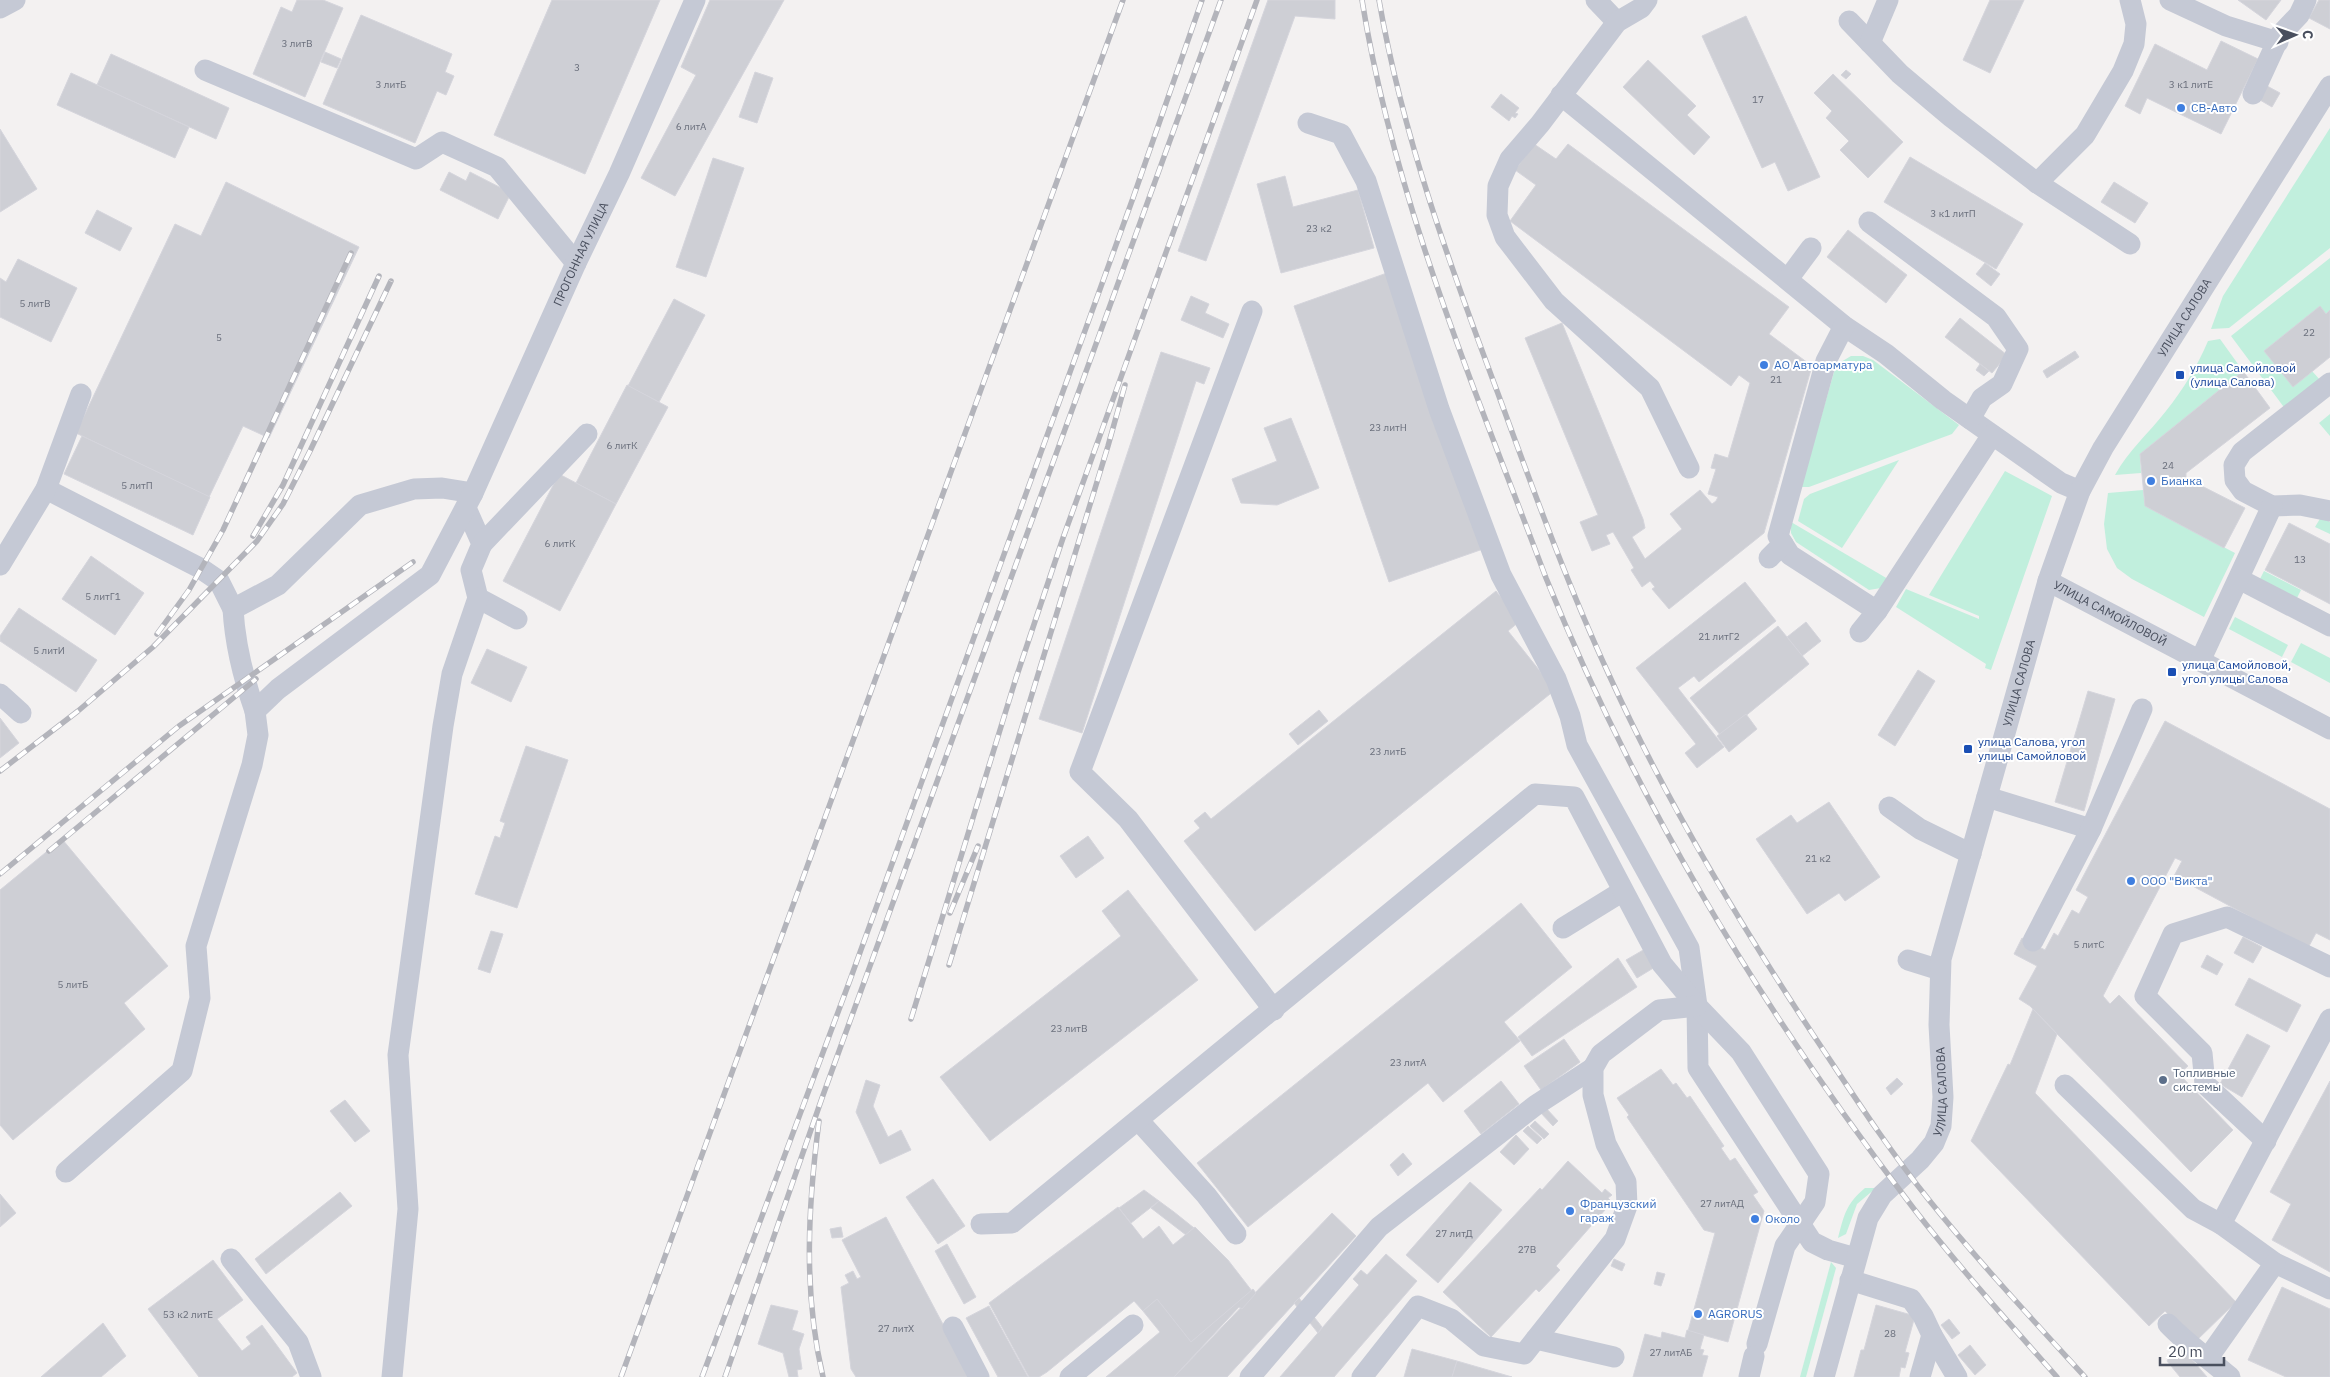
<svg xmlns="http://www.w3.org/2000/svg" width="2330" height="1377" viewBox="0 0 2330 1377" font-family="'IBM Plex Sans',sans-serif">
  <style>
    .green { fill: #c1efdd }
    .building { fill: #cecfd5; stroke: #d5d5dc }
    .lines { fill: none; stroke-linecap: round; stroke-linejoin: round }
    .minor { stroke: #c5c9d5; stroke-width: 21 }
    .rail-casing { stroke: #b3b4bb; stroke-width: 5.5 }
    .rail { stroke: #fff; stroke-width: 4; stroke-dasharray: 11; stroke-linecap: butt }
    .shop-dot { fill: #3f7fe0; stroke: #fff; stroke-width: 2 }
    .transit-dot { fill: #1a4fb4; stroke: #fff; stroke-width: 2 }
    .service-dot { fill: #5c6f8a; stroke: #fff; stroke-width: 2 }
    .labels { text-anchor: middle; stroke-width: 4; stroke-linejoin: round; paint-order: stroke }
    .number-label { font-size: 10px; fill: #6a6f7c }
    .shop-label { font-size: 12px; fill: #366cbe; stroke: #fff; text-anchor: start }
    .street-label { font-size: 12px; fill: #494f5e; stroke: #fff }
    .transit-label { font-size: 12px; fill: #164399; stroke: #fff; text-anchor: start }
    .service-label { font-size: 12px; fill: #4e5e75; stroke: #fff; text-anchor: start }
  </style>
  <rect width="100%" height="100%" fill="#f3f1f1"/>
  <g class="green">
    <polygon points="2330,128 2330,248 2229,328 2211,329 2223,296"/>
    <polygon points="2330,258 2330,310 2326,314 2320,307 2312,371 2321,381 2286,410 2231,336"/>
    <path d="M2220 339 2243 371 2140 454 2141 473 2115 475C2128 451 2149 433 2166 411 2183 390 2198 365 2208 341Z"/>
    <polygon points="1851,356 1863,356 1873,360 1959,425 1952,434 1809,487 1801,487 1834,372 1841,362"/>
    <polygon points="2330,414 2330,436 2319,423"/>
    <polygon points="1899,460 1842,548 1798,521 1804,499 1810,494"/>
    <polygon points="2005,471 2052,496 1991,670 1985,668 1986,664 1896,607 1906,589 1979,619 1979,616 1929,595"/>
    <polygon points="2143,490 2145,506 2235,553 2204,617 2132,579 2117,568 2107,549 2104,524 2108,493"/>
    <polygon points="2321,517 2330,522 2330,534 2315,527"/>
    <polygon points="1791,522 1888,579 1881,588 1869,590 1796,542 1791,533"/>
    <polygon points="2264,571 2301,590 2297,598 2260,579"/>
    <polygon points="2235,617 2288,645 2282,657 2229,629"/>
    <polygon points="2301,643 2330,658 2330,683 2291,662"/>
    <path d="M1865 1188H1876L1857 1204 1846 1234 1838 1238C1844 1215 1846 1204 1865 1188Z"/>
    <polygon points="1831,1262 1836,1268 1806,1377 1800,1377"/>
  </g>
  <g class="building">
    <polygon points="297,0 323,0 343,8 305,97 253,74 281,7 292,12"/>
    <polygon points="552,0 660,0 585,174 494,135"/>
    <polygon points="710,0 784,0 675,196 641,178 696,75 681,67"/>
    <polygon points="1268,0 1335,0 1335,19 1295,16 1206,261 1178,251"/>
    <polygon points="1990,0 2024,0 1990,73 1963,60"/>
    <polygon points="2238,0 2281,0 2266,20"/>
    <polygon points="2319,0 2330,0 2330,29 2309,18"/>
    <polygon points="361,15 452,54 445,72 454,76 446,95 437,91 415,143 323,104"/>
    <polygon points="1746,16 1820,177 1788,191 1775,162 1762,168 1702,36"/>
    <polygon points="2221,41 2258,59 2221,134 2147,98 2140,114 2125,106 2155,44 2207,70"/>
    <polygon points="325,52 341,59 337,68 321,62"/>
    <polygon points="111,54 229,108 216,139 97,85"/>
    <polygon points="1648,60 1696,106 1687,115 1710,137 1694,155 1623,87"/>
    <polygon points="1846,70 1851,74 1846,79 1841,75"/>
    <polygon points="755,72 773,78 757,123 739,117"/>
    <polygon points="71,73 189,127 175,158 57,105"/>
    <polygon points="1833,74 1903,142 1868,178 1840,150 1849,141 1826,118 1832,111 1814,93"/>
    <polygon points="2267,86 2280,93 2272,107 2260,100"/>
    <polygon points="1501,94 1519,108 1515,113 1518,114 1515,118 1512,116 1509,121 1491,107"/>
    <polygon points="0,129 37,189 0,212"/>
    <polygon points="1534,144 1556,159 1568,144 1789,307 1769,334 1812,366 1764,533 1669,609 1652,589 1655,587 1650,581 1642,587 1631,570 1634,568 1613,532 1606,535 1610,544 1592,551 1580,522 1598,515 1525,338 1562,323 1643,519 1645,528 1632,537 1645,559 1682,529 1670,514 1700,490 1712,504 1716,501 1718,497 1708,494 1716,469 1711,468 1715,454 1728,458 1750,383 1739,375 1731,386 1510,221 1536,185 1515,170"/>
    <polygon points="1910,157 2023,224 1996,269 1884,202"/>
    <polygon points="713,158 744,168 706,277 676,267"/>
    <polygon points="449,172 466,181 470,172 511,193 498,219 440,190"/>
    <polygon points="1285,176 1293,207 1358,190 1374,248 1281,273 1257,184"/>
    <polygon points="226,182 359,247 269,438 243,426 209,497 76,433 175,224 201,236"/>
    <polygon points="2114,182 2148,203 2135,223 2101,202"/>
    <polygon points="97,210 132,228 120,251 85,233"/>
    <polygon points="1848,230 1907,275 1886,303 1827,257"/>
    <polygon points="18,259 77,288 51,342 0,317 0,278 6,282"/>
    <polygon points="1985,263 2000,274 1991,286 1976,274"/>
    <polygon points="1387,273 1483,549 1389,582 1294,306"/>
    <polygon points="1191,296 1209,304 1205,313 1229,324 1223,338 1181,320"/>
    <polygon points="674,299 705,315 659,402 628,386"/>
    <polygon points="2320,306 2326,314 2330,310 2330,357 2293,387 2264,351"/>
    <polygon points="1960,318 2007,355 1992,373 1945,337"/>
    <polygon points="2075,351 2079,357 2047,378 2043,371"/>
    <polygon points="1161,352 1210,368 1204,384 1196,381 1082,733 1039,719"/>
    <polygon points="1980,364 1989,371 1984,376 1976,370"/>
    <polygon points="2243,371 2270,408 2186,473 2186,478 2245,508 2224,548 2145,506 2140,454"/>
    <polygon points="627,385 668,407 616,504 576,483"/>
    <polygon points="1291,418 1319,488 1277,505 1241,503 1232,479 1277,461 1264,428"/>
    <polygon points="82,436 210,497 193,535 64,474"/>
    <polygon points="559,474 616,504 560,611 503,581"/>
    <polygon points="2289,523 2330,544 2330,604 2265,570"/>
    <polygon points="91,556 144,593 115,635 62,599"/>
    <polygon points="1745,582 1776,621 1699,682 1694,676 1678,688 1724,747 1697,768 1685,753 1696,744 1636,668"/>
    <polygon points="1496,591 1520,621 1508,631 1555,690 1255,931 1184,841 1200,828 1194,821 1205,812 1211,819"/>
    <polygon points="19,608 97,660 76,692 0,641 0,636"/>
    <polygon points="1806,622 1821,641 1802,656 1787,637"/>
    <polygon points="1778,626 1809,664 1721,736 1690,698"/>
    <polygon points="487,649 527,667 511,702 471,683"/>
    <polygon points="1918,670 1935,681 1895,746 1878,735"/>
    <polygon points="2088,691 2115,699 2084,811 2055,802"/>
    <polygon points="1319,710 1328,721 1298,745 1289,734"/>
    <polygon points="1746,714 1757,729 1729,752 1717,736"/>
    <polygon points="0,718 19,743 0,758"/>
    <polygon points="2165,721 2330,809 2330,940 2316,933 2308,948 2174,876 2182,861 2175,858 2103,996 2110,1004 2119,995 2188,1066 2179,1074 2233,1130 2191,1172 2030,1006 2019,999 2037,966 2014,954 2022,938 2045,950 2054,933 2058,936 2072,910 2079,914 2088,897 2076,890"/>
    <polygon points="526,746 568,760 517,908 475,894 495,836 500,838 505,823 500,821"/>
    <polygon points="1829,802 1880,877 1845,901 1839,893 1807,914 1756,839 1791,815 1797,823"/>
    <polygon points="1088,836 1104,858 1076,878 1060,856"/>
    <polygon points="62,839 168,966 124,1003 145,1029 13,1140 0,1125 0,890"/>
    <polygon points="1128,890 1198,980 990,1141 940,1077 1121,936 1102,911"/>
    <polygon points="1521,903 1572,967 1504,1022 1520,1041 1443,1102 1428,1083 1248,1227 1197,1163"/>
    <polygon points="491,931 503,934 490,973 478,969"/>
    <polygon points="2243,937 2262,947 2253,963 2234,953"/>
    <polygon points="1645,949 1655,967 1637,978 1626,960"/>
    <polygon points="2207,955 2223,964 2217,975 2201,967"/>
    <polygon points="1618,958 1637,987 1532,1056 1518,1037"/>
    <polygon points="2249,978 2301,1005 2287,1032 2235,1005"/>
    <polygon points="2033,1009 2057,1034 2035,1093 2236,1302 2195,1342 2165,1311 2149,1326 1971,1141 2008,1064 2010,1065"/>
    <polygon points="2247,1034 2270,1046 2242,1097 2220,1084"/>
    <polygon points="1564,1039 1580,1062 1541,1090 1524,1066"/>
    <polygon points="1661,1069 1673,1085 1676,1083 1687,1098 1690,1096 1724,1146 1721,1148 1730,1161 1735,1158 1758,1192 1753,1195 1764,1211 1728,1342 1688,1331 1715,1233 1704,1230 1627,1117 1629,1115 1617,1098"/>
    <polygon points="1897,1078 1903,1084 1891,1095 1886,1088"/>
    <polygon points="866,1080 880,1085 873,1106 888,1137 901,1130 911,1150 880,1164 856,1112"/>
    <polygon points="1501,1081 1519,1104 1481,1134 1464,1111"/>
    <polygon points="2330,1081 2330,1272 2272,1240 2291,1204 2270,1192"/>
    <polygon points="345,1100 370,1131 355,1142 330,1111"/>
    <polygon points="1545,1107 1558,1121 1553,1126 1540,1112"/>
    <polygon points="1535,1121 1549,1134 1544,1139 1530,1126"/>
    <polygon points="1528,1126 1542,1139 1537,1144 1523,1131"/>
    <polygon points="1516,1135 1529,1149 1514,1165 1500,1152"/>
    <polygon points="1403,1153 1412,1164 1398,1176 1390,1165"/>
    <polygon points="1568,1161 1602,1193 1605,1189 1612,1195 1608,1198 1612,1202 1556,1266 1560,1270 1539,1292 1536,1289 1491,1337 1443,1292 1540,1188 1542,1190"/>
    <polygon points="933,1179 965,1226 938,1244 906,1197"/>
    <polygon points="1470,1182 1502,1210 1438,1283 1406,1255"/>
    <polygon points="1144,1190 1159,1201 1131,1223 1119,1208"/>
    <polygon points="340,1192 352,1206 266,1274 255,1259"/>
    <polygon points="0,1194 16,1213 0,1227"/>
    <polygon points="1159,1201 1174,1212 1194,1228 1186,1235 1151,1208"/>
    <polygon points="1118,1207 1143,1239 1159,1226 1173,1245 1195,1227 1228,1260 1252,1291 1191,1342 1157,1299 1143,1311 1134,1301 1047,1372 1039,1377 1029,1377 989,1303"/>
    <polygon points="1332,1213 1356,1236 1227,1377 1174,1377"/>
    <polygon points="886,1217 971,1377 856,1377 851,1369 841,1287 849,1283 845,1275 853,1271 857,1279 861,1277 842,1240"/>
    <polygon points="841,1227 843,1237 832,1238 830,1229"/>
    <polygon points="947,1244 976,1297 964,1304 935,1251"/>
    <polygon points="1386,1254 1417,1281 1334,1377 1280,1377 1359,1285 1353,1279 1361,1270 1367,1275"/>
    <polygon points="1614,1259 1625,1264 1622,1271 1611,1266"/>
    <polygon points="213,1260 243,1300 217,1319 242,1351 251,1344 246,1337 262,1325 297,1373 292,1377 199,1377 148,1309"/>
    <polygon points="1657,1272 1665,1274 1661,1286 1654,1284"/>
    <polygon points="2282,1287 2330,1309 2330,1377 2286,1377 2248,1360"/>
    <polygon points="1253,1289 1256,1293 1242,1309 1239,1307 1174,1377 1106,1377 1160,1332 1143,1311 1157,1299 1191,1342"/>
    <polygon points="1299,1298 1322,1327 1318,1333 1294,1303"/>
    <polygon points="771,1305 798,1311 792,1330 804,1334 799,1349 802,1369 797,1370 798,1377 789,1377 783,1353 758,1344"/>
    <polygon points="1876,1305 1915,1316 1905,1352 1909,1353 1905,1368 1901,1367 1899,1377 1854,1377 1861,1350 1864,1350"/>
    <polygon points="989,1306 1028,1377 998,1377 966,1318"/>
    <polygon points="1949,1319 1960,1333 1952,1339 1941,1325"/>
    <polygon points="103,1323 126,1356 101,1377 41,1377"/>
    <polygon points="1687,1330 1704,1335 1700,1349 1704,1350 1702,1355 1708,1356 1702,1377 1633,1377 1645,1334 1661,1338 1662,1332 1685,1338"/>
    <polygon points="2177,1342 2207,1377 2180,1377 2167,1361"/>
    <polygon points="1970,1345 1986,1365 1975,1375 1958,1355"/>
    <polygon points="1412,1349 1457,1361 1452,1377 1404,1377"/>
    <polygon points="1457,1361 1512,1377 1452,1377"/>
  </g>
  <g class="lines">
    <g class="minor">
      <polyline points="1596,0 1617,22"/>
      <polyline points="1647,0 1641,8 1617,22 1540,124 1510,159 1498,186 1497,215 1505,237 1554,301 1650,388 1689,468"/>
      <polyline points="2170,0 2226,26 2278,42"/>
      <polyline points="0,8 15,0"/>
      <polyline points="1849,21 1900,74 1951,117 2037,183 2130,244"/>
      <polyline points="1870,43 1888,0"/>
      <polyline points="205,70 416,159 442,142 497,167 576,263"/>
      <polyline points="2253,94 2280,35 2299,15 2306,0"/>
      <polyline points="1561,95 1844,326 1886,354 1943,400 2061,483 2080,491"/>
      <polyline points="1308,123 1341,134 1366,181 1439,409 1501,575 1556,679 1570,716 1577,745 1689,948 1697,1006 1698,1068 1812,1242 1828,1250 1856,1258"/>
      <polyline points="2037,183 2085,135 2123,71 2134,44 2136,24 2130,0"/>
      <polyline points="1869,222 1996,317 2018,349 2002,384 1982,398 1970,419"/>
      <polyline points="1788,279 1811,248"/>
      <polyline points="1252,311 1080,772 1128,819 1274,1010"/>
      <polyline points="1844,326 1826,361 1778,536 1790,555 1877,611"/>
      <polyline points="2330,383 2242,452 2234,465 2235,480 2243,491 2272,506 2300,505 2330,511"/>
      <polyline points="46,489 200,568 219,581 233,609"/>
      <polyline points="466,508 482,544 471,570 478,598 517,619"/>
      <polyline points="482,544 587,434"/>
      <polyline points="1769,558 1783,544"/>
      <polyline points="0,565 46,489 81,394"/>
      <polyline points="2239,579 2330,626"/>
      <path id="s1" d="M2048 581 2330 729"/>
      <polyline points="1860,632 1877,611 1992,435"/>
      <polyline points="2200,661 2272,506"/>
      <polyline points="0,694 21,713"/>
      <path d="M255 711C243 677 235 645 233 609L278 585 360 505 414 489 442 488 473 493"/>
      <polyline points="1987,797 2091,829"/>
      <polyline points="1889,807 1920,829 1971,854"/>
      <polyline points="1563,928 1623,891"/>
      <polyline points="2033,941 2091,829 2142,709"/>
      <polyline points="1908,960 1940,970"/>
      <polyline points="2330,1019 2221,1224 2275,1263 2330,1289"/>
      <polyline points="2065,1085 2193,1209 2221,1224"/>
      <polyline points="1139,1121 1206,1195 1236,1234"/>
      <polyline points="2266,1141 2205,1084 2202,1053 2145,996 2173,934 2227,917 2330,967"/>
      <path id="s2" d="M66 1172 182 1071 200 998 196 946 252 765 258 735 255 711 278 689 430 575 473 493 576 263 619 174 695 0"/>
      <polyline points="981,1224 1012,1223 1535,794 1574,797 1662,964 1697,1006 1741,1052 1819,1174 1815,1202 1785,1246 1757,1344"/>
      <polyline points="231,1259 298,1342 311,1377"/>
      <polyline points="1850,1280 1911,1299 1923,1316 1932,1335 1920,1377"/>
      <path d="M2168 1324C2188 1345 2208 1358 2230 1377"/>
      <polyline points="953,1327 979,1377"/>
      <polyline points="1932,1335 1957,1377"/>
      <polyline points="1536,1339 1614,1357"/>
      <polyline points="2208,1358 2275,1263"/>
      <polyline points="392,1377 408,1209 398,1055 443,726 452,674 478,598"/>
      <polyline points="1070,1377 1133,1325"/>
      <polyline points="1250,1377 1379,1227 1536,1105 1593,1068"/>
      <polyline points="1362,1377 1418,1306 1451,1319 1484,1346 1524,1354 1615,1239 1627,1206 1626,1182 1606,1144 1593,1095 1593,1068 1601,1054 1659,1010 1697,1006"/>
      <polyline points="1749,1377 1754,1356"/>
      <path id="s3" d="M1824 1377 1868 1218 1882 1195 1920 1160 1934 1143 1941 1126 1943 1097 1939 1025 1941 959 2048 581 2080 491 2103 448 2330 86"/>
    </g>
    <g class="rail-casing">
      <g id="rail">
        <path d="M1362 0C1394 200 1475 389 1546 578 1637 804 1766 1016 1914 1209 1959 1267 2008 1322 2057 1377"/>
        <path d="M1379 0C1403 138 1451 268 1500 399 1534 492 1568 586 1610 677 1667 803 1739 923 1816 1039 1852 1093 1888 1149 1929 1200 1978 1261 2032 1319 2085 1377"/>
        <polyline points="253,536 283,485 379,276"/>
        <polyline points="157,634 189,590 223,530 351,253"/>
        <polyline points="0,771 78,711 153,647 257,541 283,504 310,451 391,281"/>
        <polyline points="49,851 256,679"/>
        <polyline points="0,874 179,726 413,562"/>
        <polyline points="950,913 978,846"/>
        <polyline points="949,965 1108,446 1125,385"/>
        <polyline points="911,1019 1016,678 1063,538 1257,0"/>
        <path d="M819 1121C808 1206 803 1292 823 1377"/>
        <polyline points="621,1377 1123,0"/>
        <polyline points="702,1377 850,980 1133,198 1202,0"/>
        <polyline points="725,1377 822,1098 1221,0"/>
      </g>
    </g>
    <use href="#rail" class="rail"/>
  </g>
  <g class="shop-dot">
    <circle cx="2181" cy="108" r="5"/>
    <circle cx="1764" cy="365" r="5"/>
    <circle cx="2151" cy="481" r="5"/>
    <circle cx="2131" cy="881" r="5"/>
    <circle cx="1570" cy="1211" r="5"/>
    <circle cx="1755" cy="1219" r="5"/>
    <circle cx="1698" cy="1314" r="5"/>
  </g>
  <g class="transit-dot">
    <rect x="2175" y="370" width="10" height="10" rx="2.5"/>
    <rect x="2167" y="667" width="10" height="10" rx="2.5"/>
    <rect x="1963" y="744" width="10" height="10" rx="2.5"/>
  </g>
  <circle class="service-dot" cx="2163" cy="1080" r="5"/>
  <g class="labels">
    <g class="number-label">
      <text x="297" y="47">3 литВ</text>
      <text x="577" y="71">3</text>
      <text x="391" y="88">3 литБ</text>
      <text x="2191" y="88">3 к1 литЕ</text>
      <text x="1758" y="103">17</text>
      <text x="691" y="130">6 литА</text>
      <text x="1953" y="217">3 к1 литП</text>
      <text x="1319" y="232">23 к2</text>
      <text x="35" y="307">5 литВ</text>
      <text x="2309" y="336">22</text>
      <text x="219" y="341">5</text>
      <text x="1776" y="383">21</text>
      <text x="1388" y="431">23 литН</text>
      <text x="622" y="449">6 литК</text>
      <text x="2168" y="469">24</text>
      <text x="137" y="489">5 литП</text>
      <text x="560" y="547">6 литК</text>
      <text x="2300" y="563">13</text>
      <text x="103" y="600">5 литГ1</text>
      <text x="1719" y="640">21 литГ2</text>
      <text x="49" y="654">5 литИ</text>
      <text x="1388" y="755">23 литБ</text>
      <text x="1818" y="862">21 к2</text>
      <text x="2089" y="948">5 литС</text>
      <text x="73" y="988">5 литБ</text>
      <text x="1069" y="1032">23 литВ</text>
      <text x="1408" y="1066">23 литА</text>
      <text x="1722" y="1207">27 литАД</text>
      <text x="1454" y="1237">27 литД</text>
      <text x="1527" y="1253">27В</text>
      <text x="188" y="1318">53 к2 литЕ</text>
      <text x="896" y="1332">27 литХ</text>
      <text x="1890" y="1337">28</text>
      <text x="1671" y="1356">27 литАБ</text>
    </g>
    <g class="shop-label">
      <text x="2191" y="112">СВ-Авто</text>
      <text x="1774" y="369">АО Автоарматура</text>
      <text x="2161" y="485">Бианка</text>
      <text x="2141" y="885">ООО "Викта"</text>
      <text x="1580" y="1208">Французский<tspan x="1580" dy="14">гараж</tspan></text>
      <text x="1765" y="1223">Около</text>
      <text x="1708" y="1318">AGRORUS</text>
    </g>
    <g class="street-label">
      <text dy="4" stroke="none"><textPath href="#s2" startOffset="1102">ПРОГОННАЯ УЛИЦА</textPath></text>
      <text dy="4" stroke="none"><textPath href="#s3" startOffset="1142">УЛИЦА САЛОВА</textPath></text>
      <text dy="4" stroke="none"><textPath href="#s1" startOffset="70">УЛИЦА САМОЙЛОВОЙ</textPath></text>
      <text dy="4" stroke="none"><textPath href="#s3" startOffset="738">УЛИЦА САЛОВА</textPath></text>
      <text dy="4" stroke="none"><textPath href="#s3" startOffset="318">УЛИЦА САЛОВА</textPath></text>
    </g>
    <g class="transit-label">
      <text x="2190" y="372">улица Самойловой<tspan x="2190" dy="14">(улица Салова)</tspan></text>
      <text x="2182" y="669">улица Самойловой,<tspan x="2182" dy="14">угол улицы Салова</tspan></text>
      <text x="1978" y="746">улица Салова, угол<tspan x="1978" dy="14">улицы Самойловой</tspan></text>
    </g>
    <g class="service-label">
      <text x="2173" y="1077">Топливные<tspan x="2173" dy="14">системы</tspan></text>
    </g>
  </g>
  <g transform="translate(2295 35) rotate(88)" stroke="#ffffff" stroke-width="4" paint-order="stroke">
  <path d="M0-4L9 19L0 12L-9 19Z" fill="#494f5e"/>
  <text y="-8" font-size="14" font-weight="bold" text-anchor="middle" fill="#494f5e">С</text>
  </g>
  <path d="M2160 1357v8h64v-8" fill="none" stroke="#494f5e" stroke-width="2.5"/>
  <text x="2168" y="1357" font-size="15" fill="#494f5e" stroke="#ffffff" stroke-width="4" paint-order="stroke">20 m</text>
</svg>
